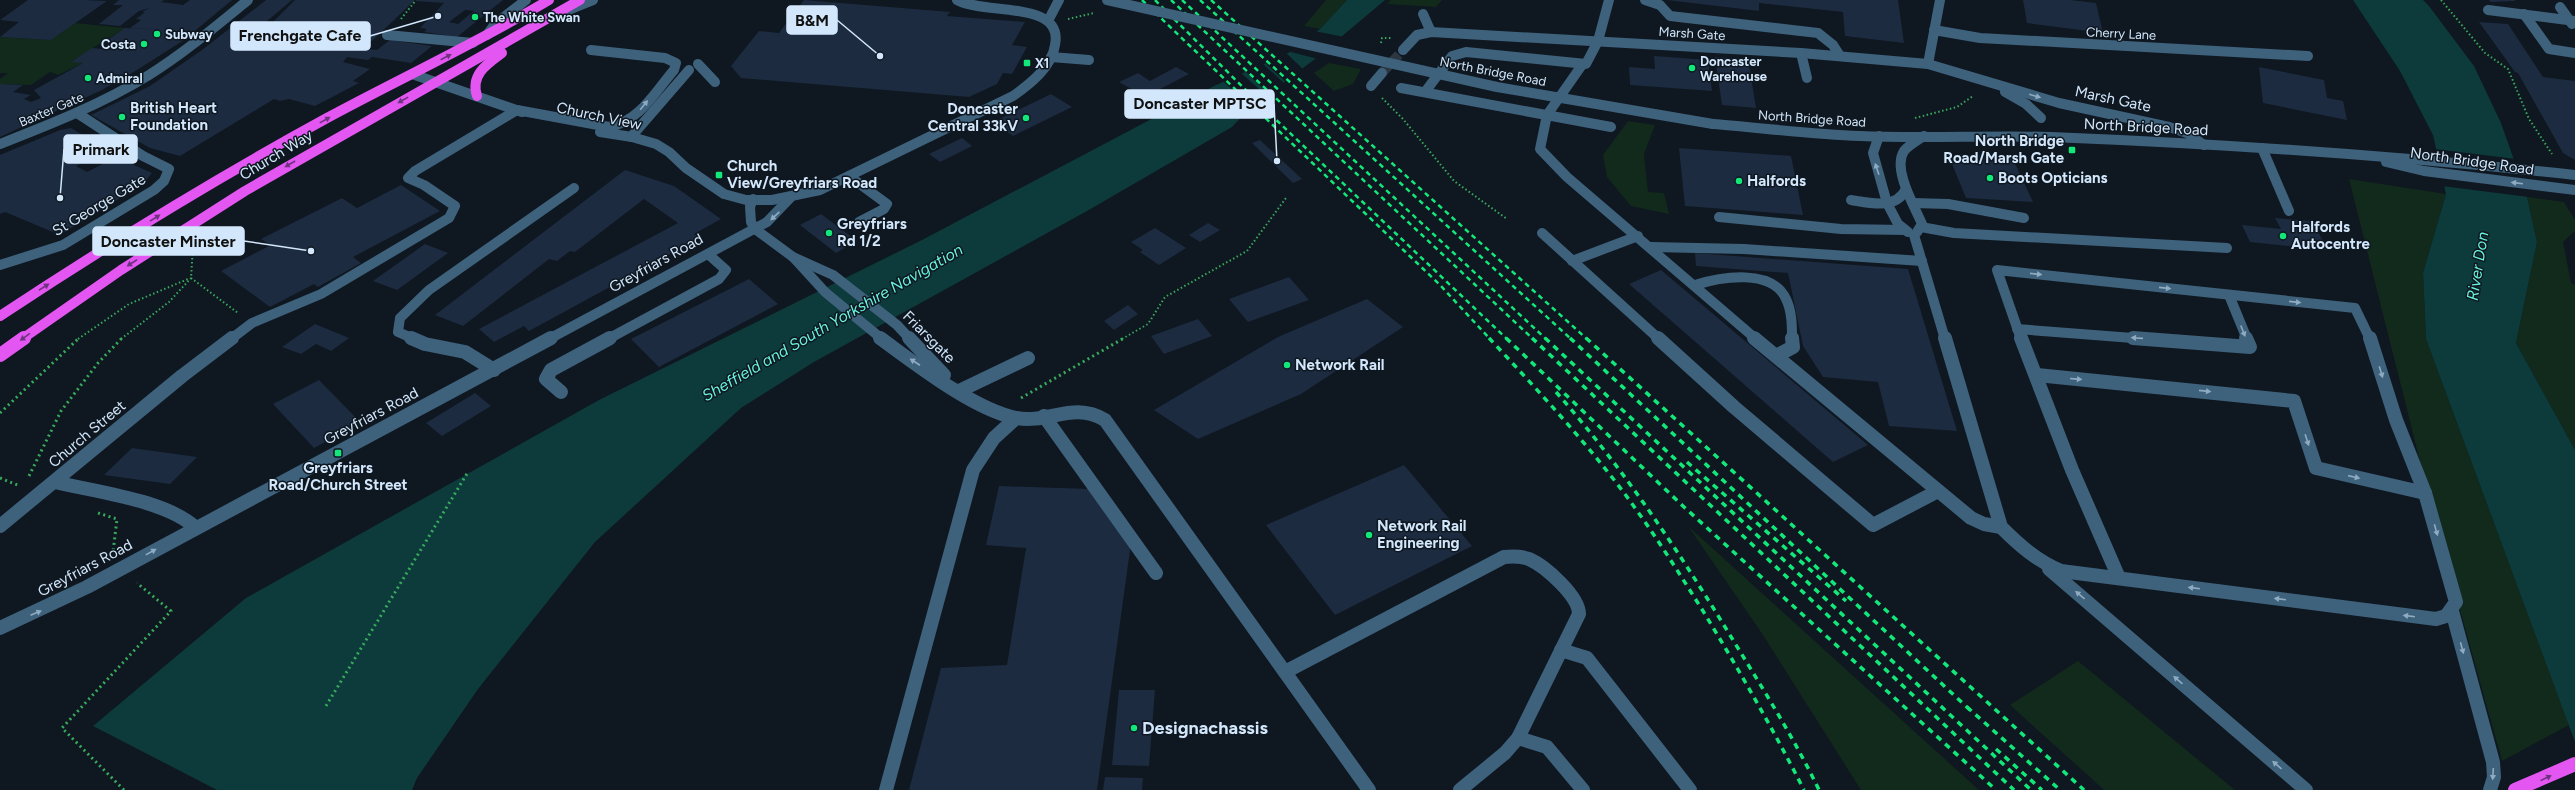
<svg xmlns="http://www.w3.org/2000/svg" width="2575" height="790" viewBox="0 0 2575 790" font-family="Figtree,sans-serif">
  <style>
    .green { fill: #122a1b }
    .water { fill: #0d3a3b }
    .pier { fill: #0f1720 }
    .building { fill: #1c2b40; fill-rule: evenodd }
    .lines { fill: none; stroke-linecap: round; stroke-linejoin: round }
    .minor-tunnel { stroke: #2c3641; stroke-width: 10; stroke-dasharray: 10 5; stroke-linecap: butt }
    .path-far1 { stroke: #38aa5c; stroke-width: 2; stroke-dasharray: 1.5 2.5; stroke-linecap: butt }
    .path { stroke: #38aa5c; stroke-width: 3; stroke-dasharray: 2 3.5; stroke-linecap: butt }
    .minor-far1 { stroke: #3e617c; stroke-width: 10 }
    .minor { stroke: #3e617c; stroke-width: 14 }
    .highway-far1 { stroke: #e356f2; stroke-width: 10 }
    .highway { stroke: #e356f2; stroke-width: 14 }
    .rail-far1 { stroke: #12e779; stroke-width: 2.5; stroke-dasharray: 5 4; stroke-linecap: butt }
    .rail { stroke: #12e779; stroke-width: 3.5; stroke-dasharray: 6 5.5; stroke-linecap: butt }
    .minor-bridge { stroke: #3e617c; stroke-width: 10 }
    .oneway { fill: #6e337e }
    .oneway2 { fill: #8fabc2 }
    .poi-dot { fill: #12e779; stroke: #0f1720; stroke-width: 1.5 }
    .labels { text-anchor: middle; stroke-width: 3; stroke-linejoin: round; paint-order: stroke }
    .far-poi-label { font-size: 13px; font-weight: bold; fill: #d2e7fb; stroke: #0f1720; text-anchor: start }
    .far-street-label { font-size: 13px; fill: #d2e7fb; stroke: #0f1720 }
    .street-label { font-size: 15px; fill: #d2e7fb; stroke: #0f1720 }
    .poi-label { font-size: 15px; font-weight: bold; fill: #d2e7fb; stroke: #0f1720; text-anchor: start }
    .water-label { font-size: 16px; font-style: italic; fill: #68f3de; stroke: #0f1720 }
    .near-poi-label { font-size: 18px; font-weight: bold; fill: #d2e7fb; stroke: #0f1720; text-anchor: start }
    .leader { fill: none; stroke: #d2e7fb; stroke-width: 1.5 }
    .callout-dot { fill: #d2e7fb; stroke: #0f1720; stroke-width: 1.5 }
    .callout { fill: #d2e7fb; stroke: #d2e7fb; stroke-width: 1.5 }
    .callout-label { font-size: 16px; text-anchor: middle; font-weight: bold; fill: #111 }
  </style>
  <rect width="100%" height="100%" fill="#0f1720"/>
  <g class="green">
    <polygon points="1326,0 1347,0 1320,29 1304,26"/>
    <polygon points="1391,0 1442,0 1436,7 1387,4"/>
    <polygon points="75,23 125,28 72,61 83,63 58,75 50,72 31,85 0,84 0,79 8,73 0,73 0,37 51,40"/>
    <polygon points="1329,63 1361,69 1353,84 1334,91 1314,73"/>
    <polygon points="1628,121 1655,125 1644,154 1648,192 1664,193 1669,214 1631,206 1607,177 1603,155"/>
    <polygon points="2349,179 2446,194 2423,273 2426,339 2569,725 2502,761 2432,509"/>
    <polygon points="2527,197 2564,202 2575,220 2575,231 2563,242 2571,283 2575,285 2575,450 2516,343 2537,242"/>
    <polygon points="1688,526 1979,790 1861,790 1763,635"/>
    <polygon points="2078,661 2235,790 2104,790 2010,705"/>
  </g>
  <g class="water">
    <polygon points="1347,0 1385,0 1315,59 1249,109 1232,127 1087,211 814,362 741,408 595,542 478,689 417,778 412,790 217,790 93,726 246,598 599,400 922,240 1214,86 1288,53 1320,29"/>
    <polygon points="2353,0 2423,0 2429,6 2474,66 2501,123 2527,197 2537,242 2516,343 2575,450 2575,742 2426,339 2423,273 2446,194 2433,135 2400,71"/>
  </g>
  <g class="pier">
    <polygon points="1314,31 1344,37 1318,59 1287,51"/>
    <polygon points="1285,52 1304,70 1287,83 1264,62"/>
    <polygon points="1262,63 1285,84 1270,95 1245,71"/>
    <polygon points="1241,73 1268,97 1253,109 1223,81"/>
    <polygon points="2434,149 2516,159 2529,197 2442,186"/>
  </g>
  <g class="building">
    <polygon points="28,0 84,0 107,1 51,40 0,37 19,22 0,20"/>
    <polygon points="119,0 164,0 157,5 161,2 183,5 190,0 232,0 184,40 137,70 102,90 0,137 0,84 23,85 13,92 31,95 24,99 31,102 41,98 34,90 83,63 71,62 92,48 110,50 118,45 104,42 125,28 162,30 130,28 141,20 136,19 145,12 142,12 149,8 139,11 120,26 99,24 123,5 113,5"/>
    <polygon points="266,0 292,0 266,22 273,22 295,0 415,0 372,41 366,40 359,48 377,50 390,40 432,46 411,63 372,57 368,60 347,57 343,62 370,69 353,81 359,83 315,106 289,99 280,101 274,99 180,156 150,148 91,115 150,86 202,50"/>
    <path d="M418 0H503L457 37 424 32 427 29 420 28 444 3 416 1ZM465 10 474 11 458 24 449 22Z"/>
    <polygon points="804,0 950,12 947,16 1025,22 1012,45 1027,47 1012,74 1003,73 997,84 969,97 741,78 731,66 759,31 779,33"/>
    <polygon points="1667,0 1898,0 1904,43 1845,36 1843,12 1759,3 1759,11"/>
    <polygon points="2023,0 2070,0 2096,3 2103,33 2027,23"/>
    <polygon points="2489,0 2515,0 2515,1 2491,2"/>
    <polygon points="2479,22 2508,24 2543,77 2575,81 2575,160 2563,153 2518,73 2515,72"/>
    <polygon points="1654,56 1708,60 1712,91 1630,85 1629,67 1655,69"/>
    <polygon points="1715,57 1748,59 1756,108 1722,105"/>
    <polygon points="1176,67 1189,74 1145,97 1119,82 1138,73 1150,81"/>
    <polygon points="2259,67 2324,80 2327,98 2343,101 2347,120 2263,103"/>
    <polygon points="1051,94 1072,107 1013,136 993,122"/>
    <polygon points="71,128 109,151 76,166 87,172 116,157 152,173 143,184 60,235 5,212 0,214 0,155 60,130"/>
    <polygon points="962,138 972,146 940,162 929,154"/>
    <polygon points="1260,140 1302,179 1293,183 1252,143"/>
    <polygon points="1679,148 1791,156 1803,215 1685,206"/>
    <polygon points="1957,154 2012,157 2033,202 1966,198 1950,159"/>
    <polygon points="625,170 674,186 721,219 694,234 700,238 529,331 524,326 494,342 479,329 678,223 644,199 575,252 570,251 557,261 549,259 463,326 435,315"/>
    <polygon points="401,185 440,211 353,257 361,263 318,287 314,284 270,307 221,271 271,245 261,239 342,198 357,208"/>
    <polygon points="821,214 857,241 836,253 800,225"/>
    <polygon points="2275,218 2312,221 2328,250 2250,242 2242,225 2281,229"/>
    <polygon points="1208,223 1220,230 1200,242 1189,235"/>
    <polygon points="1155,228 1186,248 1159,265 1140,252 1143,250 1131,242"/>
    <polygon points="425,244 448,253 397,290 373,281"/>
    <polygon points="1695,253 1908,269 1957,431 1889,426 1878,382 1823,377 1803,346 1788,273 1696,266"/>
    <polygon points="1661,270 1868,445 1833,462 1629,284"/>
    <polygon points="1289,277 1309,300 1248,322 1229,299"/>
    <polygon points="749,279 778,304 659,367 631,339"/>
    <polygon points="1367,299 1403,327 1301,394 1198,439 1154,410 1278,337"/>
    <polygon points="1128,305 1138,314 1114,330 1104,321"/>
    <polygon points="1198,319 1212,336 1164,354 1151,336"/>
    <polygon points="315,324 349,338 331,351 316,344 301,354 282,347"/>
    <polygon points="319,380 361,423 314,448 273,404"/>
    <polygon points="475,393 491,406 442,436 426,423"/>
    <polygon points="132,448 197,457 170,484 104,475"/>
    <polygon points="1404,465 1472,546 1335,615 1266,525"/>
    <polygon points="999,486 1090,489 1131,543 1097,790 909,790 941,668 1007,665 1026,548 986,545"/>
    <polygon points="1119,690 1155,690 1149,766 1112,765"/>
    <polygon points="1105,777 1143,778 1142,790 1103,790"/>
  </g>
  <g class="lines">
    <polyline class="minor-tunnel" points="1382,73 1403,50"/>
    <g class="path-far1">
      <polyline points="2441,0 2485,53 2508,69 2529,119 2552,154"/>
      <polyline points="401,19 416,0"/>
      <polyline points="1068,19 1094,13"/>
      <polyline points="1381,43 1382,38 1391,38"/>
      <polyline points="1382,98 1403,119 1454,181 1507,219"/>
      <polyline points="1915,118 1957,107 1973,96"/>
      <polyline points="193,246 191,278 238,313"/>
      <polyline points="78,339 129,304 188,279"/>
      <polyline points="121,339 169,302 191,278"/>
      <polyline points="1122,339 1148,324 1165,297 1247,251 1286,198"/>
    </g>
    <g class="path">
      <polyline points="1021,398 1124,338"/>
      <polyline points="0,413 79,338"/>
      <polyline points="29,476 61,411 98,363 122,338"/>
      <polyline points="0,478 20,486"/>
      <polyline points="98,513 117,519 113,552"/>
      <polyline points="326,706 468,472"/>
      <polyline points="124,790 62,728 171,611 137,583"/>
    </g>
    <g class="minor-far1">
      <polyline points="1645,0 1660,5 1670,16 1818,33 1833,45 1840,56"/>
      <polyline points="2560,7 2572,24"/>
      <polyline points="568,10 593,0"/>
      <polyline points="2488,10 2575,21"/>
      <polyline points="1423,14 1431,32"/>
      <polyline points="2524,14 2549,49 2575,53"/>
      <polyline points="1049,19 1059,0"/>
      <polyline points="1934,30 1980,38 2308,56"/>
      <polyline points="387,35 473,43"/>
      <polyline points="487,35 495,24 526,0"/>
      <polyline points="1403,50 1417,35 1431,32 1801,53 1928,64 2059,103 2169,127 2187,133 2204,145"/>
      <polyline points="1801,53 1807,78"/>
      <polyline points="1051,57 1089,60"/>
      <polyline points="698,64 715,82"/>
      <polyline points="1928,64 1940,0"/>
      <polyline points="1582,65 1547,115 1540,149 1567,177 1756,339"/>
      <polyline points="412,74 522,112"/>
      <polyline points="1371,86 1382,73"/>
      <polyline points="1401,88 1611,127"/>
      <polyline points="1425,92 1452,56 1466,52 1586,64 1598,41 1609,0"/>
      <polyline points="2005,92 2026,104 2041,118"/>
      <path d="M1713 124C1762 128 1811 134 1860 136 1924 139 1988 135 2051 137 2226 144 2401 156 2575 175"/>
      <path d="M600 132 632 137 656 144 669 152 686 168 724 194 746 200H772L820 190 1013 96C1030 84 1052 67 1055 45 1064 0 985 15 957 0"/>
      <polyline points="1879,136 1873,153 1887,203 1898,224 1908,232"/>
      <polyline points="631,137 689,70"/>
      <path d="M0 144C51 124 102 104 149 75 184 53 216 26 248 0"/>
      <polyline points="2262,148 2289,211"/>
      <polyline points="2386,162 2424,171 2575,190"/>
      <polyline points="849,176 887,204 884,209 859,222"/>
      <polyline points="753,199 750,207 751,222 755,229 793,257 833,275 897,325 910,339"/>
      <path d="M1851 200C1870 203 1896 210 1906 189"/>
      <polyline points="1913,203 1948,204 2024,218"/>
      <polyline points="1719,217 1841,229 1905,230"/>
      <polyline points="1921,227 1954,233 2227,248"/>
      <path d="M1917 232 1922 224C1915 207 1892 169 1904 151 1909 145 1918 140 1924 136"/>
      <polyline points="1542,233 1659,339"/>
      <polyline points="1914,235 1945,339"/>
      <polyline points="1651,247 1744,249 1922,261"/>
      <polyline points="793,257 825,292 882,339"/>
      <polyline points="1572,261 1638,236"/>
      <polyline points="0,265 63,245 154,190 164,181 169,169 143,156 77,113"/>
      <path d="M1695 285C1721 277 1772 268 1786 299 1792 311 1792 326 1792 339"/>
      <polyline points="2229,295 2247,339"/>
      <polyline points="2017,329 2146,339"/>
      <path d="M231 339 252 323 321 294 449 218 455 206 424 185 408 178 415 171 517 110 609 127C639 122 655 92 674 70L676 63 665 58 591 50"/>
      <polyline points="414,339 398,332 400,318 429,290 574,188"/>
      <polyline points="549,339 767,222 791,197"/>
      <polyline points="608,339 719,279 726,270 708,254"/>
      <polyline points="2021,339 1997,270 2355,308 2370,339"/>
    </g>
    <g class="minor">
      <polyline points="411,338 425,344 465,352 494,370"/>
      <path d="M880 338C916 364 973 409 1016 418 1049 424 1073 401 1105 420L1369 790"/>
      <polyline points="909,338 944,375"/>
      <polyline points="1658,338 1734,407 1873,525 1938,491"/>
      <polyline points="1754,338 1971,518 1984,524 2001,527"/>
      <path d="M1945 338 2001 527C2019 545 2037 561 2061 571L2436 619 2446 616 2456 602 2425 493 2396 420 2370 338"/>
      <polyline points="2021,338 2072,470 2119,578"/>
      <polyline points="2133,338 2250,347 2246,338"/>
      <polyline points="1776,356 1793,347 1792,338"/>
      <polyline points="2037,375 2294,401 2316,468 2425,493"/>
      <polyline points="959,391 1028,358"/>
      <polyline points="561,392 546,379 551,370 610,338"/>
      <polyline points="1044,416 1156,573"/>
      <path d="M55 482C96 492 166 500 196 528"/>
      <polyline points="0,526 182,376 232,338"/>
      <polyline points="2049,569 2306,790"/>
      <polyline points="2452,611 2493,762 2494,777 2490,790"/>
      <polyline points="0,628 87,587 551,338"/>
      <polyline points="1561,650 1587,658 1690,790"/>
      <path d="M1285 672 1504 557C1512 556 1521 556 1529 559 1545 566 1579 596 1579 614L1518 738 1505 753 1460 790"/>
      <polyline points="1518,738 1547,747 1583,790"/>
      <polyline points="886,790 973,470 994,438 1016,418"/>
    </g>
    <g class="highway-far1">
      <path d="M477 96C470 75 487 64 502 53"/>
      <path d="M0 316C106 246 215 179 327 118 401 78 477 43 549 0"/>
      <polyline points="22,339 121,270 245,191 580,0"/>
    </g>
    <g class="highway">
      <polyline points="0,355 24,338"/>
      <polyline points="2515,790 2575,764"/>
    </g>
    <g class="rail-far1">
      <polyline points="1142,0 1440,285 1490,339"/>
      <polyline points="1155,0 1270,114 1507,339"/>
      <polyline points="1171,0 1533,339"/>
      <polyline points="1182,0 1546,339"/>
      <polyline points="1200,0 1571,339"/>
      <polyline points="1211,0 1587,339"/>
    </g>
    <g class="rail">
      <path d="M1489 338C1531 383 1573 428 1611 476 1645 519 1674 565 1703 611 1739 670 1773 729 1804 790"/>
      <polyline points="1506,338 1684,507 1996,790"/>
      <polyline points="1532,338 2014,790"/>
      <polyline points="1545,338 2031,790"/>
      <polyline points="1570,338 1970,710"/>
      <polyline points="1586,338 2084,790"/>
      <path d="M1556 392C1624 469 1680 553 1733 640 1763 689 1794 738 1819 790"/>
      <polyline points="1687,462 1846,601"/>
      <polyline points="1967,707 2060,790"/>
      <polyline points="1996,749 2042,790"/>
    </g>
    <polyline class="minor-bridge" points="1107,0 1497,87 1713,124"/>
  </g>
  <defs><path id="oneway-solid" d="M-6-.8H1V-3.2L6.5 0L1 3.2V.8H-6Z"/></defs>
  <g class="oneway">
    <use href="#oneway-solid" transform="translate(446 57) rotate(-27)"/>
    <use href="#oneway-solid" transform="translate(403 100) rotate(151)"/>
    <use href="#oneway-solid" transform="translate(325 120) rotate(-29)"/>
    <use href="#oneway-solid" transform="translate(290 164) rotate(150)"/>
    <use href="#oneway-solid" transform="translate(155 218) rotate(-32)"/>
    <use href="#oneway-solid" transform="translate(132 263) rotate(147)"/>
    <use href="#oneway-solid" transform="translate(44 287) rotate(-32)"/>
    <use href="#oneway-solid" transform="translate(25 337) rotate(144)"/>
    <use href="#oneway-solid" transform="translate(2546 778) rotate(-26)"/>
  </g>
  <g class="oneway2">
    <use href="#oneway-solid" transform="translate(2035 96) rotate(16)"/>
    <use href="#oneway-solid" transform="translate(644 105) rotate(-51)"/>
    <use href="#oneway-solid" transform="translate(1877 169) rotate(-109)"/>
    <use href="#oneway-solid" transform="translate(2517 183) rotate(-173)"/>
    <use href="#oneway-solid" transform="translate(775 216) rotate(137)"/>
    <use href="#oneway-solid" transform="translate(2036 274) rotate(6)"/>
    <use href="#oneway-solid" transform="translate(2165 288) rotate(6)"/>
    <use href="#oneway-solid" transform="translate(2295 302) rotate(6)"/>
    <use href="#oneway-solid" transform="translate(2243 331) rotate(68)"/>
    <use href="#oneway-solid" transform="translate(2137 338) rotate(-176)"/>
    <use href="#oneway-solid" transform="translate(915 362) rotate(-147)"/>
    <use href="#oneway-solid" transform="translate(2381 372) rotate(73)"/>
    <use href="#oneway-solid" transform="translate(2076 379) rotate(5)"/>
    <use href="#oneway-solid" transform="translate(2205 391) rotate(6)"/>
    <use href="#oneway-solid" transform="translate(2307 440) rotate(72)"/>
    <use href="#oneway-solid" transform="translate(2354 477) rotate(13)"/>
    <use href="#oneway-solid" transform="translate(2436 530) rotate(74)"/>
    <use href="#oneway-solid" transform="translate(151 552) rotate(-29)"/>
    <use href="#oneway-solid" transform="translate(2194 588) rotate(-173)"/>
    <use href="#oneway-solid" transform="translate(2080 595) rotate(-140)"/>
    <use href="#oneway-solid" transform="translate(2280 599) rotate(-173)"/>
    <use href="#oneway-solid" transform="translate(36 613) rotate(-23)"/>
    <use href="#oneway-solid" transform="translate(2409 616) rotate(-173)"/>
    <use href="#oneway-solid" transform="translate(2462 648) rotate(75)"/>
    <use href="#oneway-solid" transform="translate(2178 680) rotate(-139)"/>
    <use href="#oneway-solid" transform="translate(2277 765) rotate(-139)"/>
    <use href="#oneway-solid" transform="translate(2493 774) rotate(93)"/>
  </g>
  <g class="poi-dot">
    <circle cx="475" cy="17" r="4"/>
    <circle cx="157" cy="34" r="4"/>
    <circle cx="144" cy="44" r="4"/>
    <rect x="1023" y="59" width="8" height="8" rx="2"/>
    <circle cx="1692" cy="68" r="4"/>
    <circle cx="88" cy="78" r="4"/>
    <circle cx="122" cy="117" r="4"/>
    <circle cx="1026" cy="118" r="4"/>
    <rect x="2068" y="146" width="8" height="8" rx="2"/>
    <rect x="715" y="171" width="8" height="8" rx="2"/>
    <circle cx="1990" cy="178" r="4"/>
    <circle cx="1739" cy="181" r="4"/>
    <circle cx="829" cy="233" r="4"/>
    <circle cx="2283" cy="236" r="4"/>
    <circle cx="1287" cy="365" r="4"/>
    <rect x="334" y="449" width="8" height="8" rx="2"/>
    <circle cx="1369" cy="535" r="4"/>
    <circle cx="1134" cy="728" r="4"/>
  </g>
  <g class="labels">
    <g class="far-poi-label">
      <text x="483" y="22">The White Swan</text>
      <text x="165" y="39">Subway</text>
      <text x="136" y="49" text-anchor="end">Costa</text>
      <text x="1700" y="66">Doncaster<tspan x="1700" dy="15">Warehouse</tspan></text>
      <text x="1035" y="68">X1</text>
      <text x="96" y="83">Admiral</text>
    </g>
    <g class="far-street-label">
      <text transform="translate(1692 33) rotate(4)" y="5">Marsh Gate</text>
      <text transform="translate(2121 33) rotate(3)" y="5">Cherry Lane</text>
      <text transform="translate(1493 71) rotate(11)" y="5">North Bridge Road</text>
      <text transform="translate(51 109) rotate(-23)" y="5">Baxter Gate</text>
      <text transform="translate(1812 118) rotate(4)" y="5">North Bridge Road</text>
    </g>
    <g class="street-label">
      <text transform="translate(2113 99) rotate(12)" y="5">Marsh Gate</text>
      <text transform="translate(599 116) rotate(12)" y="5">Church View</text>
      <text transform="translate(2146 127) rotate(3)" y="5">North Bridge Road</text>
      <text transform="translate(276 155) rotate(-31)" y="5">Church Way</text>
      <text transform="translate(2472 161) rotate(8)" y="5">North Bridge Road</text>
      <text transform="translate(99 205) rotate(-31)" y="5">St George Gate</text>
      <text transform="translate(656 263) rotate(-29)" y="5">Greyfriars Road</text>
      <text transform="translate(929 337) rotate(45)" y="5">Friarsgate</text>
      <text transform="translate(371 416) rotate(-28)" y="5">Greyfriars Road</text>
      <text transform="translate(87 434) rotate(-40)" y="5">Church Street</text>
      <text transform="translate(85 568) rotate(-28)" y="5">Greyfriars Road</text>
    </g>
    <g class="poi-label">
      <text x="130" y="113">British Heart<tspan x="130" dy="17">Foundation</tspan></text>
      <text x="1018" y="114" text-anchor="end">Doncaster<tspan x="1018" dy="17">Central 33kV</tspan></text>
      <text x="2064" y="146" text-anchor="end">North Bridge<tspan x="2064" dy="17">Road/Marsh Gate</tspan></text>
      <text x="727" y="171">Church<tspan x="727" dy="17">View/Greyfriars Road</tspan></text>
      <text x="1998" y="183">Boots Opticians</text>
      <text x="1747" y="186">Halfords</text>
      <text x="837" y="229">Greyfriars<tspan x="837" dy="17">Rd 1/2</tspan></text>
      <text x="2291" y="232">Halfords<tspan x="2291" dy="17">Autocentre</tspan></text>
      <text x="1295" y="370">Network Rail</text>
      <text x="338" y="473" text-anchor="middle">Greyfriars<tspan x="338" dy="17">Road/Church Street</tspan></text>
      <text x="1377" y="531">Network Rail<tspan x="1377" dy="17">Engineering</tspan></text>
    </g>
    <g class="water-label">
      <text transform="translate(2477 266) rotate(-81)" y="6">River Don</text>
      <text transform="translate(832 322) rotate(-30)" y="6">Sheffield and South Yorkshire Navigation</text>
    </g>
    <g class="near-poi-label">
      <text x="1142" y="734">Designachassis</text>
    </g>
  </g>
  <path class="leader" d="M880 56L837 20M438 16L370 36M1277 161L1274 104M60 198L64 149M311 251L244 241"/>
  <g class="callout-dot">
    <circle cx="880" cy="56" r="4"/>
    <circle cx="438" cy="16" r="4"/>
    <circle cx="1277" cy="161" r="4"/>
    <circle cx="60" cy="198" r="4"/>
    <circle cx="311" cy="251" r="4"/>
  </g>
  <g class="callout">
    <rect x="787" y="6" width="50" height="28" rx="4"/>
    <rect x="231" y="22" width="139" height="28" rx="4"/>
    <rect x="1125" y="90" width="149" height="28" rx="4"/>
    <rect x="64" y="135" width="73" height="28" rx="4"/>
    <rect x="93" y="227" width="151" height="28" rx="4"/>
  </g>
  <g class="callout-label">
    <text x="812" y="26">B&amp;M</text>
    <text x="300" y="41">Frenchgate Cafe</text>
    <text x="1200" y="109">Doncaster MPTSC</text>
    <text x="101" y="155">Primark</text>
    <text x="168" y="247">Doncaster Minster</text>
  </g>
</svg>
